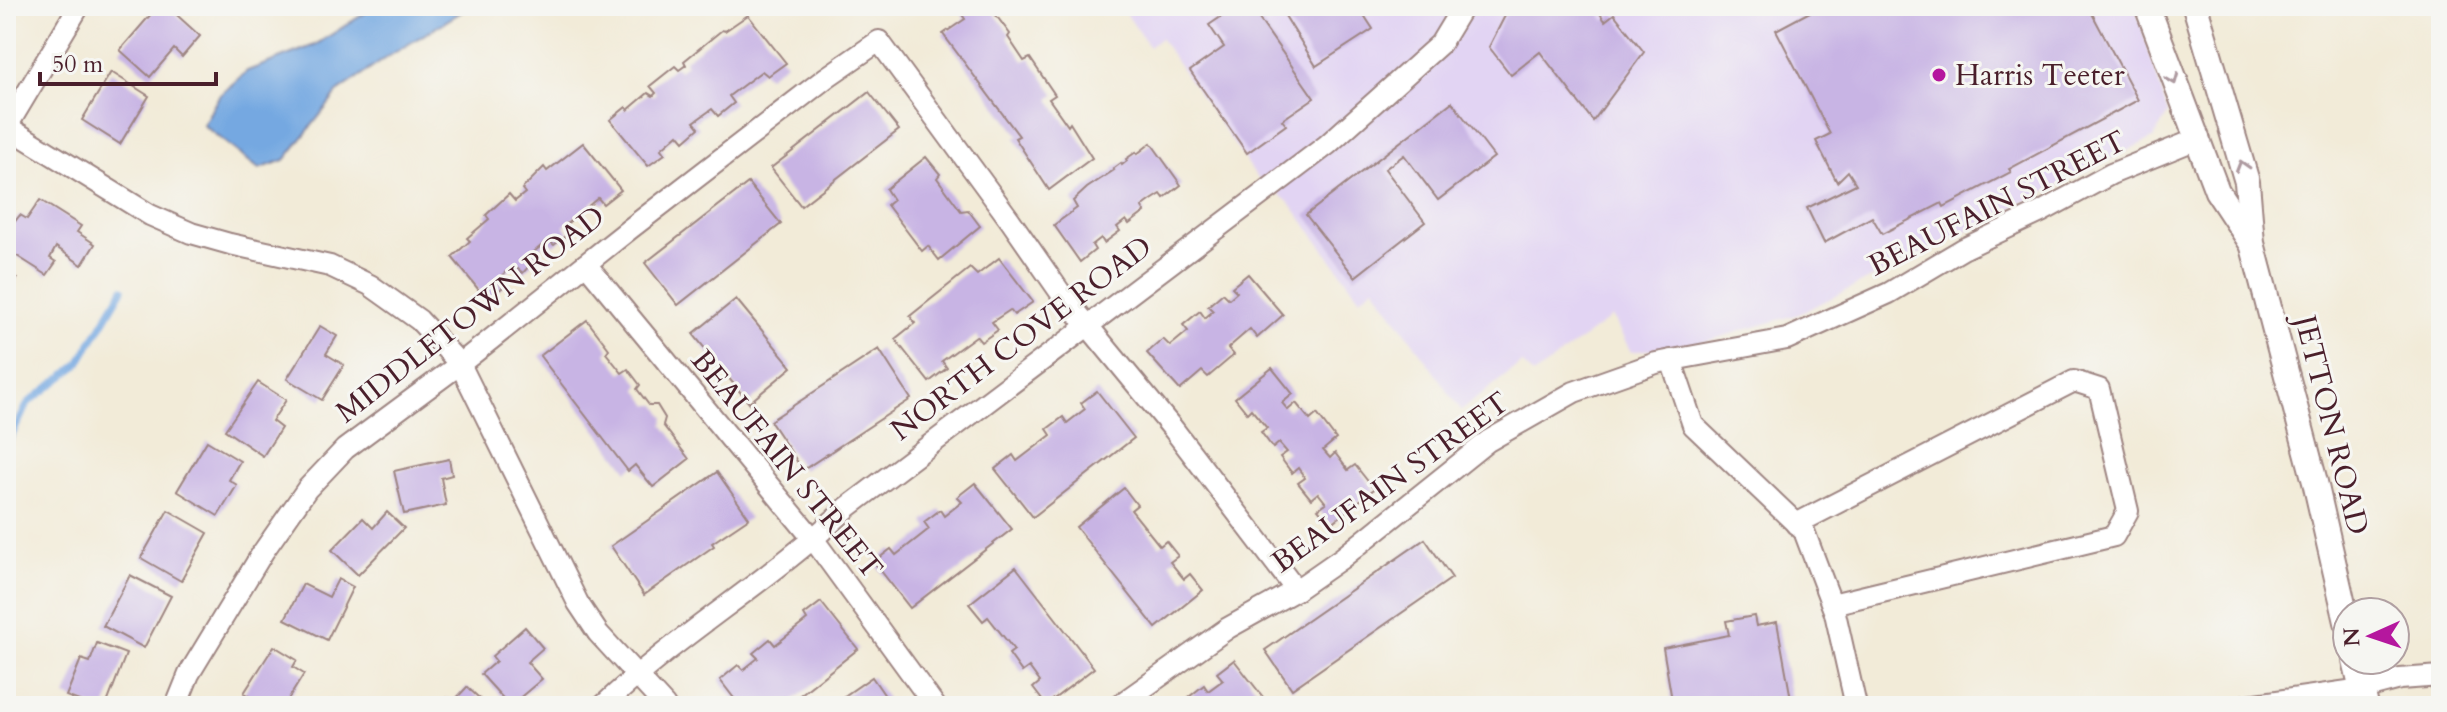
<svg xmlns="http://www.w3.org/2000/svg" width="2447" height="712" viewBox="0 0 2447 712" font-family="Cardo,serif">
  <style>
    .built { fill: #e2d4f3 }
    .water { fill: #75a8e1; stroke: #606486; stroke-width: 2 }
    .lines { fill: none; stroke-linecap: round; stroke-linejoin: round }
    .stream { stroke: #75a8e1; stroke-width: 7 }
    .building { fill: #c8b4e4 }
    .minor-casing { stroke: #9e8582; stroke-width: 24 }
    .tertiary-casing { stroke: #9e8582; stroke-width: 28 }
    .minor { stroke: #fff; stroke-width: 20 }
    .tertiary { stroke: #fff; stroke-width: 24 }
    .oneway { stroke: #ae9aa0 }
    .poi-dot { fill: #b5179e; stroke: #f6f6f2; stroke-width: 3 }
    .labels { text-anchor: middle; stroke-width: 6; stroke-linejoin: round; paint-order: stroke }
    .poi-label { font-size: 30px; fill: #4a1f2b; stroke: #f6f6f2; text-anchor: start }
    .street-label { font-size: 30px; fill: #4a1f2b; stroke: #f6f6f2 }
  </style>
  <rect width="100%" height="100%" fill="#f6f6f2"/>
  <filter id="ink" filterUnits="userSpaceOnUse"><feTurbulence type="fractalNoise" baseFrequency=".0125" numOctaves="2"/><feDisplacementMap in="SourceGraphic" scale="16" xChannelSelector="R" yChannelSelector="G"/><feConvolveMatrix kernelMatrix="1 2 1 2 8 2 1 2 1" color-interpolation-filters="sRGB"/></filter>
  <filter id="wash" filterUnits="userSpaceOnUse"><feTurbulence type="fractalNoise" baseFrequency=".006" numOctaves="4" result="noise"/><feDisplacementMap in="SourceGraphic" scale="32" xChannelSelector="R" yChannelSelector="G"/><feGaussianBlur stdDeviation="1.8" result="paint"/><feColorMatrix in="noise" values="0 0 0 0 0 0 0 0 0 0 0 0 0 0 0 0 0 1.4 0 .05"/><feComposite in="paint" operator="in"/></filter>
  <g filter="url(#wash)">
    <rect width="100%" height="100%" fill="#f2ebd8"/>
    <polygon class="built" points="1121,6 2135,6 2168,114 2153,138 1799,314 1703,342 1631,352 1612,317 1533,375 1522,363 1461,410 1374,287 1360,298 1291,204 1256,176 1160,38 1149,47"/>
    <polygon class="water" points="376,6 471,6 389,56 339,91 285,160 259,169 203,125 219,96 247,71 315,45"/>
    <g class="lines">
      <polyline class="stream" points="6,447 28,403 78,365 123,289"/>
    </g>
    <g id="blocks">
      <g class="building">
        <polygon points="6,6 21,6 6,29"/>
        <polygon points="158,6 167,6 200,36 182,57 174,49 150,77 120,50"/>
        <polygon points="956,6 989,6 1010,34 1008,37 1024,61 1030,58 1055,95 1049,99 1068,126 1070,123 1092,158 1049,190 1015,138 1019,136 943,34 965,19"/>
        <polygon points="1237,6 1250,6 1314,98 1282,120 1286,125 1247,153 1190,71 1224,47 1209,25"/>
        <polygon points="1279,6 1358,6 1373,29 1316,66"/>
        <polygon points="1510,6 1595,6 1605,21 1614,14 1644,52 1593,121 1540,52 1511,75 1489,47"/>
        <polygon points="1821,6 2088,6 2138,100 2009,169 2011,172 1944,207 1942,203 1882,234 1872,217 1824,243 1807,208 1856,184 1848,171 1837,182 1816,141 1830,134 1776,30"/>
        <polygon points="748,15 786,63 768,76 762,71 729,96 734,103 718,116 712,109 694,122 699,128 684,141 678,134 661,149 665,154 648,166 610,120 626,107 628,110 648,93 653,96 656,93 650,86 675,66 679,70 686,65 684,61 722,30 725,31"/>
        <polygon points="111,72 149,96 120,144 82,120"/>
        <polygon points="869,92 899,130 801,206 771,168"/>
        <polygon points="1452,102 1494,157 1438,200 1404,155 1385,169 1425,222 1355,277 1306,215"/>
        <polygon points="583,143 621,190 603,204 598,198 564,226 569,233 554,245 548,240 534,252 537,257 523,273 514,266 497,279 503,287 487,300 452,257 470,241 467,238 489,219 486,215 509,194 515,201 525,193 522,189 544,167 547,171"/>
        <polygon points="1151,143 1181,185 1164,198 1161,194 1150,201 1142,207 1145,212 1129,224 1126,220 1117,227 1120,231 1104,243 1101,238 1092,245 1095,250 1080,262 1054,225 1077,208 1073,201 1087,188 1114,170 1113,169 1121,163 1122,165 1127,161 1126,159 1136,152 1137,154"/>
        <polygon points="926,157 940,174 937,178 961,211 968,210 980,226 939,260 928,246 922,251 887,205 893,200 886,189"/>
        <polygon points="748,183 781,224 678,305 645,263"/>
        <polygon points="40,200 81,226 77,232 95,244 82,265 56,247 50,258 56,262 47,275 6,249 6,233 20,215 27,219"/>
        <polygon points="999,258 1033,302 1014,315 1010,310 992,322 998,330 981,342 976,336 942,361 947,368 929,382 895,339 915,323 910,316 970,268 977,275"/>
        <polygon points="6,272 17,279 6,295"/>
        <polygon points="1248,274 1283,315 1257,338 1250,329 1228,348 1234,355 1208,377 1202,371 1180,390 1147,353 1163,339 1170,346 1188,331 1183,325 1200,311 1205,318 1213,311 1208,306 1223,293 1229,299 1237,292 1232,287"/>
        <polygon points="736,299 792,367 749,403 693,334"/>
        <polygon points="587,320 609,349 606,353 622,373 628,369 640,385 637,389 649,405 657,405 665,418 663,425 689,459 653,487 635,465 628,471 540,356"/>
        <polygon points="320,326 337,336 326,354 344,365 322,400 287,379"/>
        <polygon points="879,349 911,399 803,470 770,421"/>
        <polygon points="1272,368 1293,394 1282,403 1288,410 1296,403 1310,420 1317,414 1336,439 1323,450 1330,458 1335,453 1348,470 1355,465 1374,489 1331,524 1318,509 1326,503 1318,493 1311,499 1298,483 1305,478 1298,468 1292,473 1280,457 1287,452 1279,443 1273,448 1261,432 1267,428 1251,409 1247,413 1235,398"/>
        <polygon points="258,382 286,400 272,421 281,428 263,456 225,430"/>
        <polygon points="1097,391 1134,438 1033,517 995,469 1013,455 1017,461 1051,435 1047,429 1063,417 1067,423 1085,409 1081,403"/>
        <polygon points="207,441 240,461 229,480 237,485 218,516 177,491"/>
        <polygon points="449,459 452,475 441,478 446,505 404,514 394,471"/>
        <polygon points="717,472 749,518 712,543 714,546 644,595 611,546"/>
        <polygon points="975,483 1012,529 910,608 874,562 891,549 896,555 929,529 924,522 940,510 944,516 962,502 957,497"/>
        <polygon points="1124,488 1137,505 1131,510 1160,546 1166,541 1178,556 1170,562 1184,579 1190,574 1203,590 1156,628 1076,527"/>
        <polygon points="168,510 208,533 181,581 141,558"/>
        <polygon points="387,512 404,528 358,575 332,550 363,518 373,528"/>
        <polygon points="1425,539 1452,578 1292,689 1265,650"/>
        <polygon points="1016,567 1094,668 1046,705 1033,688 1040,682 1029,667 1022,672 1009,654 1014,650 988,617 983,621 969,604"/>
        <polygon points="130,575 171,596 144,648 103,626"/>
        <polygon points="338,579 353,587 327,640 285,619 303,584 329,597"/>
        <polygon points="821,602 858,649 786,706 740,706 720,680 738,665 743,670 758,658 753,653 770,639 775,645 807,620 804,615"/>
        <polygon points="1754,616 1756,626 1777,622 1791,699 1755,706 1673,706 1663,648 1729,635 1726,621"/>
        <polygon points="525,627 543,648 527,662 542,679 510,706 481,674 496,661 492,656"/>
        <polygon points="97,643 126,654 106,706 92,706 66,696 81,659 90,662"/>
        <polygon points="274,646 297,660 293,667 304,674 284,706 264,706 244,693"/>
        <polygon points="1234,660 1270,706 1188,706 1184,701 1204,685 1208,691 1223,680 1217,673"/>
        <polygon points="872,677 892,706 830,706"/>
        <polygon points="467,687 488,706 440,706 447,698 452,703"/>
      </g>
    </g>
  </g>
  <g filter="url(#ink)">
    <use href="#blocks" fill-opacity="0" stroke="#9e8582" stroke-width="2"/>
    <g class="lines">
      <g class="minor-casing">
        <g id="minor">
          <polyline points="6,126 150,215 191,233 230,244 330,266 370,285 419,320 460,364 578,603 598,633 665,706"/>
          <polyline points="6,128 79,6"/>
          <polyline points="586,264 814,540 935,706"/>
          <polyline points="1671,360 1693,425 1804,531 1835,613 1856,706"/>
          <polyline points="1796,524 2074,381 2099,389 2128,511 2114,536 1832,604"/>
          <polyline points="176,706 189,674 263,552 307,489 345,449 460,364 631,228 827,77 879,41 1010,220 1060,292 1174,430 1296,590"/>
          <path d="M603 706C679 633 772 580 848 507L1327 145 1440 44 1463 6"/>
          <polyline points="1118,706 1228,628 1296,590 1342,558 1488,441 1574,392 1656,363 1787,339 1889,293 1963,249 2041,212 2111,174 2197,139"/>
          <polyline points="2242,706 2362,689 2400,679 2441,676"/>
        </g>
      </g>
      <g class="tertiary-casing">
        <g id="tertiary">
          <polyline points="2147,6 2217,191 2250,241"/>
          <polyline points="2195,6 2247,182 2252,243 2315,482 2347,622"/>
          <polyline points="2355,660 2366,706"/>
        </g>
      </g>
      <use href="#minor" class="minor"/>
      <use href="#tertiary" class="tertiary"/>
    </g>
    <defs><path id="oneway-chevron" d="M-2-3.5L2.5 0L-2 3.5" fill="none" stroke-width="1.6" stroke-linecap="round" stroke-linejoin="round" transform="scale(2)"/></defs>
    <g class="oneway">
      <use href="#oneway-chevron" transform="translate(2173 79) rotate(68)"/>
      <use href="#oneway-chevron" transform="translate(2242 166) rotate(-107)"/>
    </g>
  </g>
  <circle class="poi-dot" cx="1939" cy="75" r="8"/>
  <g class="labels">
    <g class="poi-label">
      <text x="1955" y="85">Harris Teeter</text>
    </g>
    <g class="street-label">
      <text transform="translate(1997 203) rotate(-27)" y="10">BEAUFAIN STREET</text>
      <text transform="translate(470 314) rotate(-38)" y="10">MIDDLETOWN ROAD</text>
      <text transform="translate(1021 338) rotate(-37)" y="10">NORTH COVE ROAD</text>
      <text transform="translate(2332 425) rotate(76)" y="10">JETTON ROAD</text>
      <text transform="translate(787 464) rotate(51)" y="10">BEAUFAIN STREET</text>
      <text transform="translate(1390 482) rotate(-36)" y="10">BEAUFAIN STREET</text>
    </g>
  </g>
  <rect width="2447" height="712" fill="none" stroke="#f6f6f2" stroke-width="32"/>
  <g transform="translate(2371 636) rotate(267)"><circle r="38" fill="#f6f6f2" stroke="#b1a0a2" stroke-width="2"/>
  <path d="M0-6L14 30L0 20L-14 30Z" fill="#b5179e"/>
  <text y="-12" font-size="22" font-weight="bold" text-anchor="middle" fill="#4a1f2b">N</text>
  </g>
  <path d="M40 72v12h176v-12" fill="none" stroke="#4a1f2b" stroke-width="4"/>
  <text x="52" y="72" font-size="24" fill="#4a1f2b" stroke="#f6f6f2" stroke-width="6" paint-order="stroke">50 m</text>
</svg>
